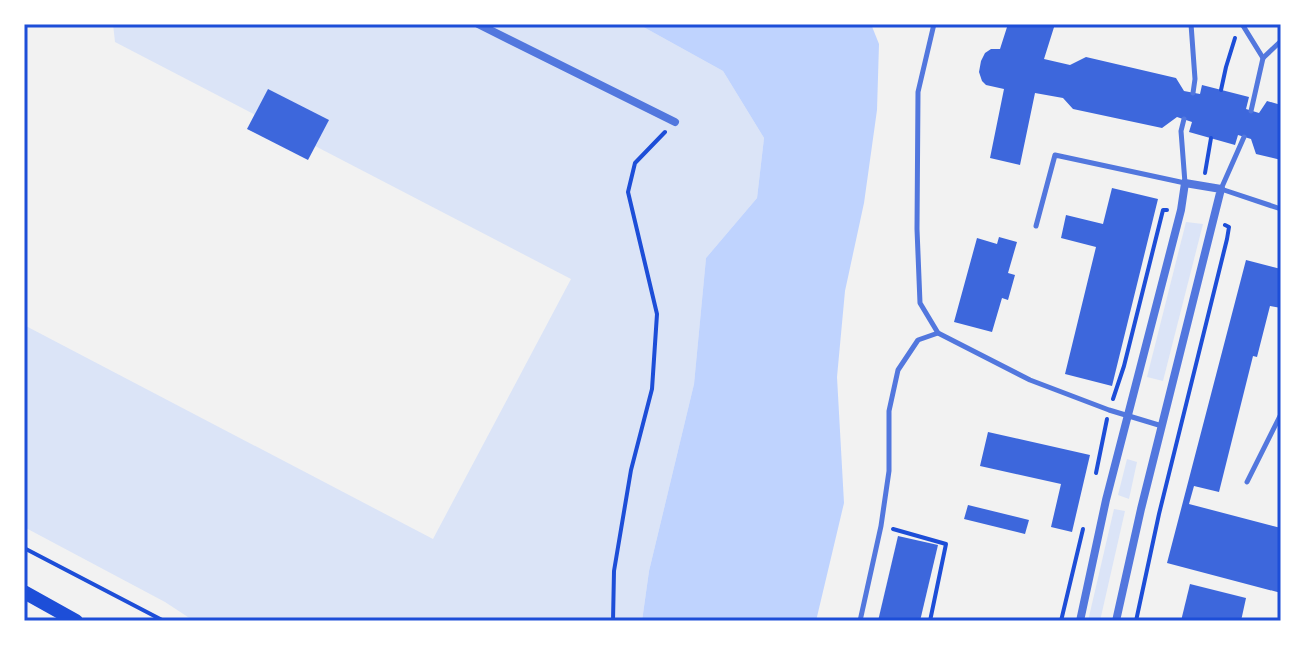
<svg xmlns="http://www.w3.org/2000/svg" width="1305" height="645" viewBox="0 0 1305 645" font-family="'IBM Plex Sans',sans-serif">
  <style>
    .green { fill: #dbe4f7 }
    .water { fill: #bfd3fe }
    .building { fill: #3d67dc }
    .lines { fill: none; stroke-linecap: round; stroke-linejoin: round }
    .path { stroke: #1d4ed8; stroke-width: 4 }
    .service { stroke: #5277de; stroke-width: 5 }
    .minor { stroke: #5277de; stroke-width: 8 }
    .secondary { stroke: #1d4ed8; stroke-width: 14 }
    .neatline { fill: none; stroke: #1d4ed8; stroke-width: 3 }
  </style>
  <rect width="100%" height="100%" fill="#f2f2f2"/>
  <g class="green">
    <polygon points="113,24 638,24 723,71 764,138 757,198 706,258 694,384 649,571 642,621 194,621 165,602 24,527 24,325 433,539 571,279 115,42"/>
    <polygon points="1186,222 1203,224 1163,381 1147,377"/>
    <polygon points="1127,459 1137,462 1129,499 1118,495"/>
    <polygon points="1114,509 1125,511 1100,621 1088,621"/>
  </g>
  <polygon class="water" points="638,24 871,24 879,44 877,110 864,203 845,291 837,377 844,503 816,621 642,621 649,571 694,384 706,258 757,198 764,138 723,71"/>
  <g class="building">
    <polygon points="1008,24 1055,24 1044,59 1070,65 1086,57 1176,78 1184,91 1200,94 1202,85 1249,97 1246,109 1259,113 1267,101 1281,105 1281,160 1256,154 1251,139 1238,135 1235,145 1189,132 1192,122 1177,117 1162,128 1073,109 1063,98 1035,93 1020,165 990,158 1004,89 986,85 982,81 979,72 981,61 985,53 991,49 1000,49"/>
    <polygon points="268,89 329,120 308,160 247,129"/>
    <polygon points="1112,188 1158,199 1112,386 1065,374 1096,247 1061,238 1066,215 1103,224"/>
    <polygon points="999,237 1017,242 1008,273 1015,275 1008,300 1002,298 992,332 954,322 977,238 997,244"/>
    <polygon points="1246,260 1281,269 1281,308 1270,306 1257,357 1253,356 1219,492 1194,486 1189,504 1281,528 1281,593 1167,563"/>
    <polygon points="988,432 1090,455 1072,532 1051,527 1061,484 980,466"/>
    <polygon points="968,505 1029,520 1025,534 964,519"/>
    <polygon points="898,536 938,545 920,621 878,621"/>
    <polygon points="1190,584 1246,598 1241,621 1181,621"/>
  </g>
  <g class="lines">
    <g class="path">
      <polyline points="1221,90 1226,67 1235,38"/>
      <polyline points="1205,173 1211,138"/>
      <polyline points="1113,399 1124,366 1163,210 1167,210"/>
      <polyline points="1096,473 1107,419"/>
      <polyline points="893,529 946,544 930,621"/>
      <polyline points="24,548 164,621"/>
      <polyline points="613,621 614,571 631,470 652,389 657,314 628,192 635,163 665,132"/>
      <polyline points="1061,621 1083,529"/>
      <polyline points="1136,621 1159,514 1227,239 1229,227 1225,225"/>
    </g>
    <g class="service">
      <polyline points="934,24 918,92 917,229 920,303 938,333 1030,380 1109,410 1162,426"/>
      <polyline points="1191,24 1195,79 1193,93"/>
      <polyline points="1242,24 1263,58"/>
      <polyline points="1251,111 1263,58 1281,41"/>
      <polyline points="1244,137 1221,189 1281,209"/>
      <polyline points="1036,226 1055,155 1185,183 1181,131 1184,119"/>
      <polyline points="1247,482 1281,414"/>
      <polyline points="860,621 881,526 889,471 889,411 898,370 918,340 938,333"/>
    </g>
    <g class="minor">
      <polyline points="478,24 675,122"/>
      <polyline points="1080,621 1106,500 1181,210 1185,183 1221,189 1141,509 1116,621"/>
    </g>
    <polyline class="secondary" points="24,592 76,621"/>
  </g>
  <rect width="1305" height="645" fill="none" stroke="#ffffff" stroke-width="52"/>
  <rect x="26" y="26" width="1253" height="593" class="neatline"/>
</svg>
